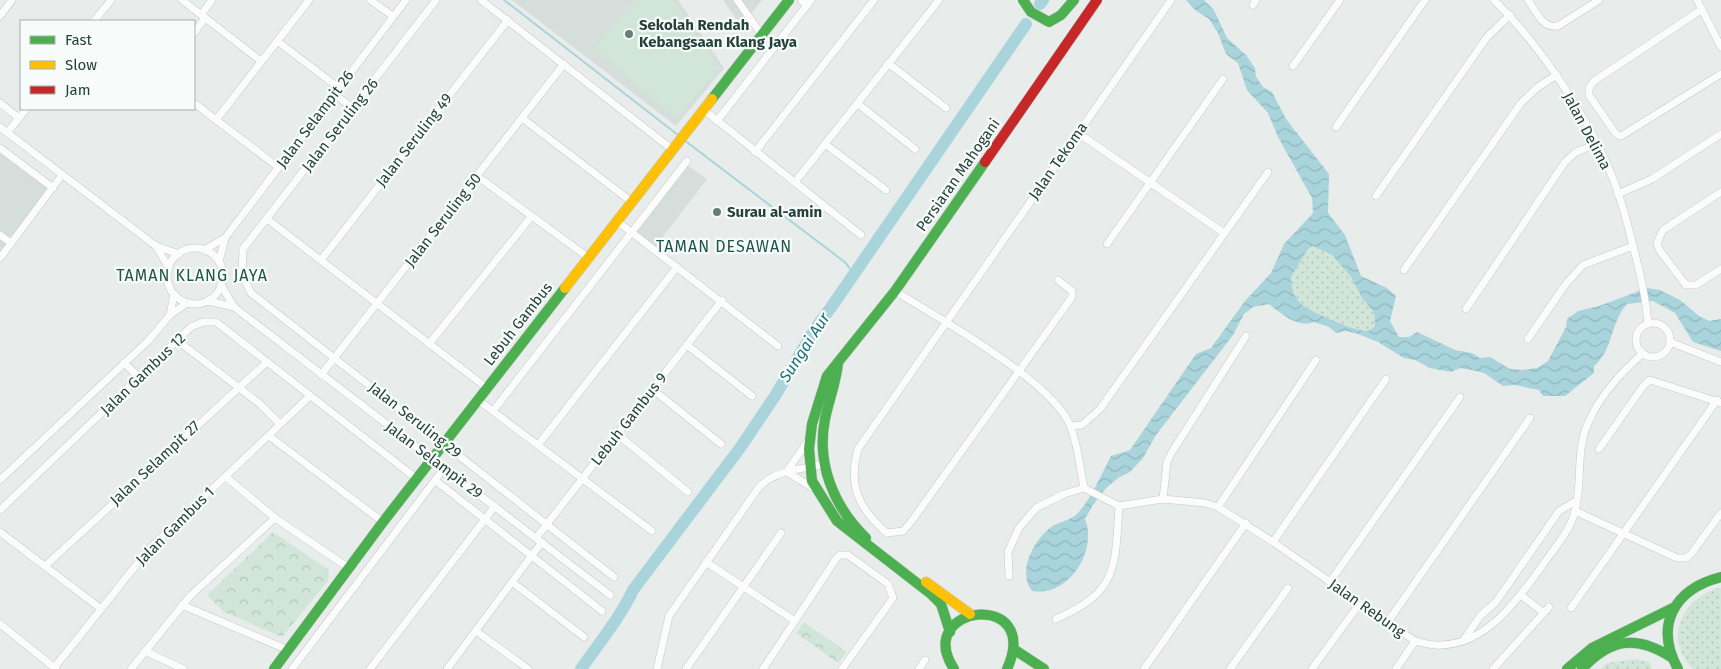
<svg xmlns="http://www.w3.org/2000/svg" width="1721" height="669" viewBox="0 0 1721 669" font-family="'Fira Sans',sans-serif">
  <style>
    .built { fill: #d6dedb }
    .grass { fill: url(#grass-dots) }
    .forest { fill: url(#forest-crowns) }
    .pitch { fill: #d1e6d8 }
    .water { fill: url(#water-waves); fill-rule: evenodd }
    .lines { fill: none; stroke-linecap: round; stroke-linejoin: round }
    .stream { stroke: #a9d4db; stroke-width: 2 }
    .river { stroke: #a9d4db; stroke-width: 12 }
    .street-casing { stroke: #c5cac8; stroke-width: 8 }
    .fast-casing { stroke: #c3cbc8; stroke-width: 11 }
    .slow-casing { stroke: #c3cbc8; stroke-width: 11 }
    .jam-casing { stroke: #c3cbc8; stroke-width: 11 }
    .street { stroke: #fcfcfc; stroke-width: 7 }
    .fast { stroke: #4caf50; stroke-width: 10 }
    .slow { stroke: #ffc107; stroke-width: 10 }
    .jam { stroke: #c62828; stroke-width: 10 }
    .poi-dot { fill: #697e78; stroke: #f7fbf9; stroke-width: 2 }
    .labels { text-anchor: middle; stroke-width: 4.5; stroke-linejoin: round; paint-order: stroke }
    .poi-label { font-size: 15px; font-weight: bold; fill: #24423a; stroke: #f7fbf9; text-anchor: start }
    .street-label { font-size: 15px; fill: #24423a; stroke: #f7fbf9 }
    .neighbourhood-label { font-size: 16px; letter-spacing: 1px; fill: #1f5548; stroke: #f7fbf9 }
    .water-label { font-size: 16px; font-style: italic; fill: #1c6f80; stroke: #f7fbf9 }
  </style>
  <defs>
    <pattern id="grass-dots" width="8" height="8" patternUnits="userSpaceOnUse" patternTransform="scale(1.25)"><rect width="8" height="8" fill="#d1e6d8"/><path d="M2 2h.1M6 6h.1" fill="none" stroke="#b3c6ba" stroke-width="1.8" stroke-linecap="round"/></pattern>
    <pattern id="forest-crowns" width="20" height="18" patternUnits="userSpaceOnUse" patternTransform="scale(1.25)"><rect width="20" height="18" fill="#d1e6d8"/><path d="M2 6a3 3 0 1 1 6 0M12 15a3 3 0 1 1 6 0" fill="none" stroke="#b3c6ba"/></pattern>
    <pattern id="water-waves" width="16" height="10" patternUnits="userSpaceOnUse" patternTransform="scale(1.25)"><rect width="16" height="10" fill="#a9d4db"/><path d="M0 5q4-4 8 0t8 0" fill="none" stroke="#91b7bd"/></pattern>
  </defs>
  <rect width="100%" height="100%" fill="#e8edeb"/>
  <g class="built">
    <polygon points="512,0 678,0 724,68 676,126"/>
    <polygon points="723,0 762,0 741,26"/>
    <polygon points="0,151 49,188 0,253"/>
    <polygon points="687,165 707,179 655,247 636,232"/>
  </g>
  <g class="grass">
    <path d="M1313 246 1332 255 1351 277 1362 298 1374 312 1375 326C1372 329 1369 331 1365 331 1352 330 1308 311 1300 303 1294 297 1291 286 1291 277L1308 249Z"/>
    <path d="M1717 588H1721V669H1693C1663 638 1681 601 1717 588Z"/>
    <polygon points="1637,659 1649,662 1652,669 1601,669 1607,663"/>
  </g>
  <g class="forest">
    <polygon points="273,532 329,570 328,581 282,637 224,612 207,595"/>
    <polygon points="804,622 847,652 838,663 796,633"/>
  </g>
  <polygon class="pitch" points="635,0 672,0 720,69 676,118 595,48"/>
  <path class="water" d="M1186 0H1204L1214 10 1227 38 1246 55 1255 68 1256 77 1263 87 1272 92 1286 119 1329 174 1328 213 1345 235 1361 276 1387 288 1396 296 1390 321 1399 337H1409L1417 332 1455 350 1472 353 1480 358 1490 357 1510 369 1522 370 1537 368 1548 361 1566 327 1567 319 1578 311 1599 306 1647 288 1660 290 1680 300 1699 316 1709 321 1721 319V351L1693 342 1675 313 1653 301 1627 304C1610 323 1613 351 1594 366V373L1565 396H1543L1539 390 1515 385 1503 386 1484 373 1472 370 1460 368 1451 372 1430 368 1415 360 1404 358 1378 342 1358 334 1346 331 1336 333 1329 327 1314 322C1299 329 1280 313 1269 304L1253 307 1244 314 1233 335 1156 435 1143 458 1130 472 1118 478 1106 488 1093 505 1085 519C1098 551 1068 598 1032 591 1017 572 1033 541 1051 527 1058 522 1072 520 1078 513 1092 497 1101 475 1111 456L1130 450 1196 354 1211 348 1245 301 1271 273 1284 244 1313 213 1312 198 1278 137 1268 113 1247 90 1238 63 1226 54 1218 33 1209 19 1195 10ZM1313 246 1332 255 1351 277 1362 298 1374 312 1375 326C1372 329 1369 331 1365 331 1352 330 1308 311 1300 303 1294 297 1291 286 1291 277L1308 249Z"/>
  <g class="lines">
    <g class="stream">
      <polyline points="504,0 678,135"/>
      <polyline points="684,140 846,263 854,275"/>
    </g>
    <g class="river">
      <polyline points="1040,4 1043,0"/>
      <path d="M581 669C599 643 620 618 633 590L740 448 775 396 815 329 832 306 1026 24"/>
    </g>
    <g class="street-casing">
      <g id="street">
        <polyline points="182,0 261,61"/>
        <polyline points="370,0 393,16"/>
        <polyline points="436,0 243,249 242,275 251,293 614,577"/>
        <polyline points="481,0 673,150"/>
        <polyline points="737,0 762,35"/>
        <polyline points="801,0 807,5"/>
        <path d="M1494 0C1544 49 1601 135 1621 202 1626 216 1629 231 1633 246 1640 272 1646 297 1648 324"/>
        <path d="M1528 0C1536 11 1542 29 1558 26L1599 0"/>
        <polyline points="1697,0 1721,47"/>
        <polyline points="1253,5 1256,0"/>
        <polyline points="1701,10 1594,81 1589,88 1589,95 1616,134 1621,136 1721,74"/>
        <polyline points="201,15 212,0"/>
        <polyline points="0,16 12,0"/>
        <polyline points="94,21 111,0"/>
        <polyline points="194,33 205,18"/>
        <polyline points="277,41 339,88"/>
        <polyline points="888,63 946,108"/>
        <polyline points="1293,66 1340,0"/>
        <polyline points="334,94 353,108"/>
        <polyline points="0,103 19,118"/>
        <polyline points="194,103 278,167"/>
        <polyline points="857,103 915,149"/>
        <polyline points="704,110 861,235"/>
        <polyline points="522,118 632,202"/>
        <polyline points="216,120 309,0"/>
        <polyline points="717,121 811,0"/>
        <polyline points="0,127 156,246 179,254"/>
        <polyline points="1336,127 1425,0"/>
        <polyline points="7,133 26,109"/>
        <polyline points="1078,133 1224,233"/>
        <polyline points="825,144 886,190"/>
        <polyline points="0,148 53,188"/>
        <polyline points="755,152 874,0"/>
        <polyline points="477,176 589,258"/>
        <polyline points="795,182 939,0"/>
        <polyline points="1721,192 1663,230 1657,243 1660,251 1686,285 1696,285 1721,269"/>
        <polyline points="1618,194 1652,179 1721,134"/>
        <polyline points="1376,196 1487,37 1510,15"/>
        <polyline points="267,219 487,388"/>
        <polyline points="617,221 778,346"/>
        <polyline points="0,235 11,243"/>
        <polyline points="1107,244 1223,79"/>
        <polyline points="156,246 169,268"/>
        <circle cx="195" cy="276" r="28"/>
        <polyline points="204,250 225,238"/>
        <polyline points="0,258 62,175"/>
        <polyline points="321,260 508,20"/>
        <polyline points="219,262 225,238 406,0"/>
        <polyline points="1404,270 1521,103 1538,87 1557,75"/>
        <path d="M1058 280 1072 291V297L911 522 903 531 887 533C858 508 848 486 858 449L1171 0"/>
        <polyline points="221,285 234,307 610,595"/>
        <path d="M895 291C937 317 1057 384 1071 428 1078 446 1080 468 1084 488"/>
        <polyline points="208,301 234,307"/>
        <polyline points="1466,309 1565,162 1576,152 1597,144"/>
        <polyline points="170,315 187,303"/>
        <circle cx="1653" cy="340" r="17"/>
        <polyline points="1528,339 1565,285 1583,265 1633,246"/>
        <polyline points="178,341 260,404 280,424"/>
        <polyline points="1670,342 1721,362"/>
        <polyline points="429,344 531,217"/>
        <polyline points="687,345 752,396"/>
        <polyline points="124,363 139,377"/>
        <polyline points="321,375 564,64"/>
        <polyline points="652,389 721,444"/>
        <polyline points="478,400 652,531"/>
        <polyline points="493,411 687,161"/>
        <polyline points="1071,426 1082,425 1100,409 1268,172"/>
        <polyline points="617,434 688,492"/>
        <polyline points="269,436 383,522"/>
        <polyline points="538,445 677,267"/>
        <polyline points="1599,449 1644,385 1650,380 1721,403"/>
        <polyline points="787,471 808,441"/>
        <polyline points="787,472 813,488"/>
        <polyline points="226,477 275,518 349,568"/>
        <polyline points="0,480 148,341 170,315 174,294"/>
        <polyline points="436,481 602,611"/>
        <polyline points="1084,488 1119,506"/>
        <polyline points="1163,499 1167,462 1172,452 1246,336"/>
        <path d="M1119 506 1163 499 1205 503 1218 507 1273 542 1415 641C1424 643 1433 646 1441 645 1488 644 1520 597 1544 563 1555 548 1571 529 1575 511 1583 481 1575 449 1589 421 1601 394 1621 373 1643 353"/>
        <polyline points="1218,507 1316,360"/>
        <polyline points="0,510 191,327 203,322 216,322 417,479"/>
        <polyline points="1575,511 1677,558 1686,558 1691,554 1721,513"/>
        <polyline points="0,532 100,608"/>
        <polyline points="536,538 722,300"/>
        <polyline points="1273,542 1386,379"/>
        <polyline points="706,562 795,621"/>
        <polyline points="45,566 267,362"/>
        <polyline points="1009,576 1008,552 1019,528 1036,508 1064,494 1084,488"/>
        <polyline points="512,582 584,637"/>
        <polyline points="1330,582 1460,397"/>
        <polyline points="1521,595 1544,613"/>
        <polyline points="182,605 288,650"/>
        <polyline points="1571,608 1717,400"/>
        <path d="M1056 619C1118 592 1115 568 1119 506"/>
        <polyline points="1387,623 1530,418"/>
        <polyline points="0,624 56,669"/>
        <polyline points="476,631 528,669"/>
        <polyline points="1465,638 1481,615 1496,602 1559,511 1576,501"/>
        <polyline points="145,651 183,669"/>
        <polyline points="54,668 149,549 310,396"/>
        <polyline points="131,669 190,596 275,518"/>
        <polyline points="292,669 445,467"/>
        <polyline points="370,669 495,506"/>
        <polyline points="447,669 542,542"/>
        <path d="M657 669 669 616 759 487C776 470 801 469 825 464"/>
        <polyline points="686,669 781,533"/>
        <polyline points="763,669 836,559 840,555 848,555 888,584 893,598 842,669"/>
        <polyline points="919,669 925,660"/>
        <polyline points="1144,669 1246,523"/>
        <polyline points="1230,669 1288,588"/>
        <polyline points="1312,669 1360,603"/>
        <polyline points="1396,669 1415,641"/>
        <polyline points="1493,669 1549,607"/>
      </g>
    </g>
    <g class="fast-casing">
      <g id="fast">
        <polyline points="1023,0 1031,12 1049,22 1061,15 1074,0"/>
        <polyline points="712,99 789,0"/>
        <path d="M838 363C836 383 829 400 825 419 816 464 834 507 866 538"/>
        <polyline points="950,632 941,604 931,594 837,521 812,481 809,449 812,424 827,376 895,291 985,162"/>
        <polyline points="1015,650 1044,669"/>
        <polyline points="274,669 383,522 565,288"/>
        <path d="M954 669C912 604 1043 589 1007 669"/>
        <polyline points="1567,669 1592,648 1673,608"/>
        <path d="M1582 669C1611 638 1636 635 1671 657"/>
        <path d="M1678 669C1654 625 1674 589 1721 577"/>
      </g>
    </g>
    <g class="slow-casing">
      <g id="slow">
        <polyline points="565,288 712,99"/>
        <polyline points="926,582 970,614"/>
      </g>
    </g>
    <g class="jam-casing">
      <polyline id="jam" points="985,162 1097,0"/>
    </g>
    <use href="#street" class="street"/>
    <use href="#fast" class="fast"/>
    <use href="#slow" class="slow"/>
    <use href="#jam" class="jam"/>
  </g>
  <g class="poi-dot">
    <circle cx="629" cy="34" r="5"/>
    <circle cx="717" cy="212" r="5"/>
  </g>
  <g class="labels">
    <g class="poi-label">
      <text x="639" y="30">Sekolah Rendah<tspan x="639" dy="17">Kebangsaan Klang Jaya</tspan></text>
      <text x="727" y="217">Surau al-amin</text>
    </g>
    <g class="street-label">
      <text transform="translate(315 119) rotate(-53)" y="5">Jalan Selampit 26</text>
      <text transform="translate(340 125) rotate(-52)" y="5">Jalan Seruling 26</text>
      <text transform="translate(1587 131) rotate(62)" y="5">Jalan Delima</text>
      <text transform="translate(414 140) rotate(-52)" y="5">Jalan Seruling 49</text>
      <text transform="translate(1058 161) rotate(-55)" y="5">Jalan Tekoma</text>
      <text transform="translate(958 175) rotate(-55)" y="5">Persiaran Mahogani</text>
      <text transform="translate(443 220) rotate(-52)" y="5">Jalan Seruling 50</text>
      <text transform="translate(518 324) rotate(-52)" y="5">Lebuh Gambus</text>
      <text transform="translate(143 374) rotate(-44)" y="5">Jalan Gambus 12</text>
      <text transform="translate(629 419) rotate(-52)" y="5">Lebuh Gambus 9</text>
      <text transform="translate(415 420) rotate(38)" y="5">Jalan Seruling 29</text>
      <text transform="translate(434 460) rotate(37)" y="5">Jalan Selampit 29</text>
      <text transform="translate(155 463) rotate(-43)" y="5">Jalan Selampit 27</text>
      <text transform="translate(175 526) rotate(-45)" y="5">Jalan Gambus 1</text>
      <text transform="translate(1367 608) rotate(35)" y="5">Jalan Rebung</text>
    </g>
    <g class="neighbourhood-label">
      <text x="724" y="252">TAMAN DESAWAN</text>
      <text x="192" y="281">TAMAN KLANG JAYA</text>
    </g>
    <g class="water-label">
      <text transform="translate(804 347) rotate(-57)" y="6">Sungai Aur</text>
    </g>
  </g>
  <rect x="20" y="20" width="175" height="90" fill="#f7fbf9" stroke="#a3b1ad"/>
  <rect x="30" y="36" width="25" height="8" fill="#4caf50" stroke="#a3b1ad"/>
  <text x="65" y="45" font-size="15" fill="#24423a">Fast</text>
  <rect x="30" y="61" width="25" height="8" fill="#ffc107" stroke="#a3b1ad"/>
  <text x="65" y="70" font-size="15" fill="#24423a">Slow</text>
  <rect x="30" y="86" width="25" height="8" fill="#c62828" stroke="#a3b1ad"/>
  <text x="65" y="95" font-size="15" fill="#24423a">Jam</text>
</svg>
